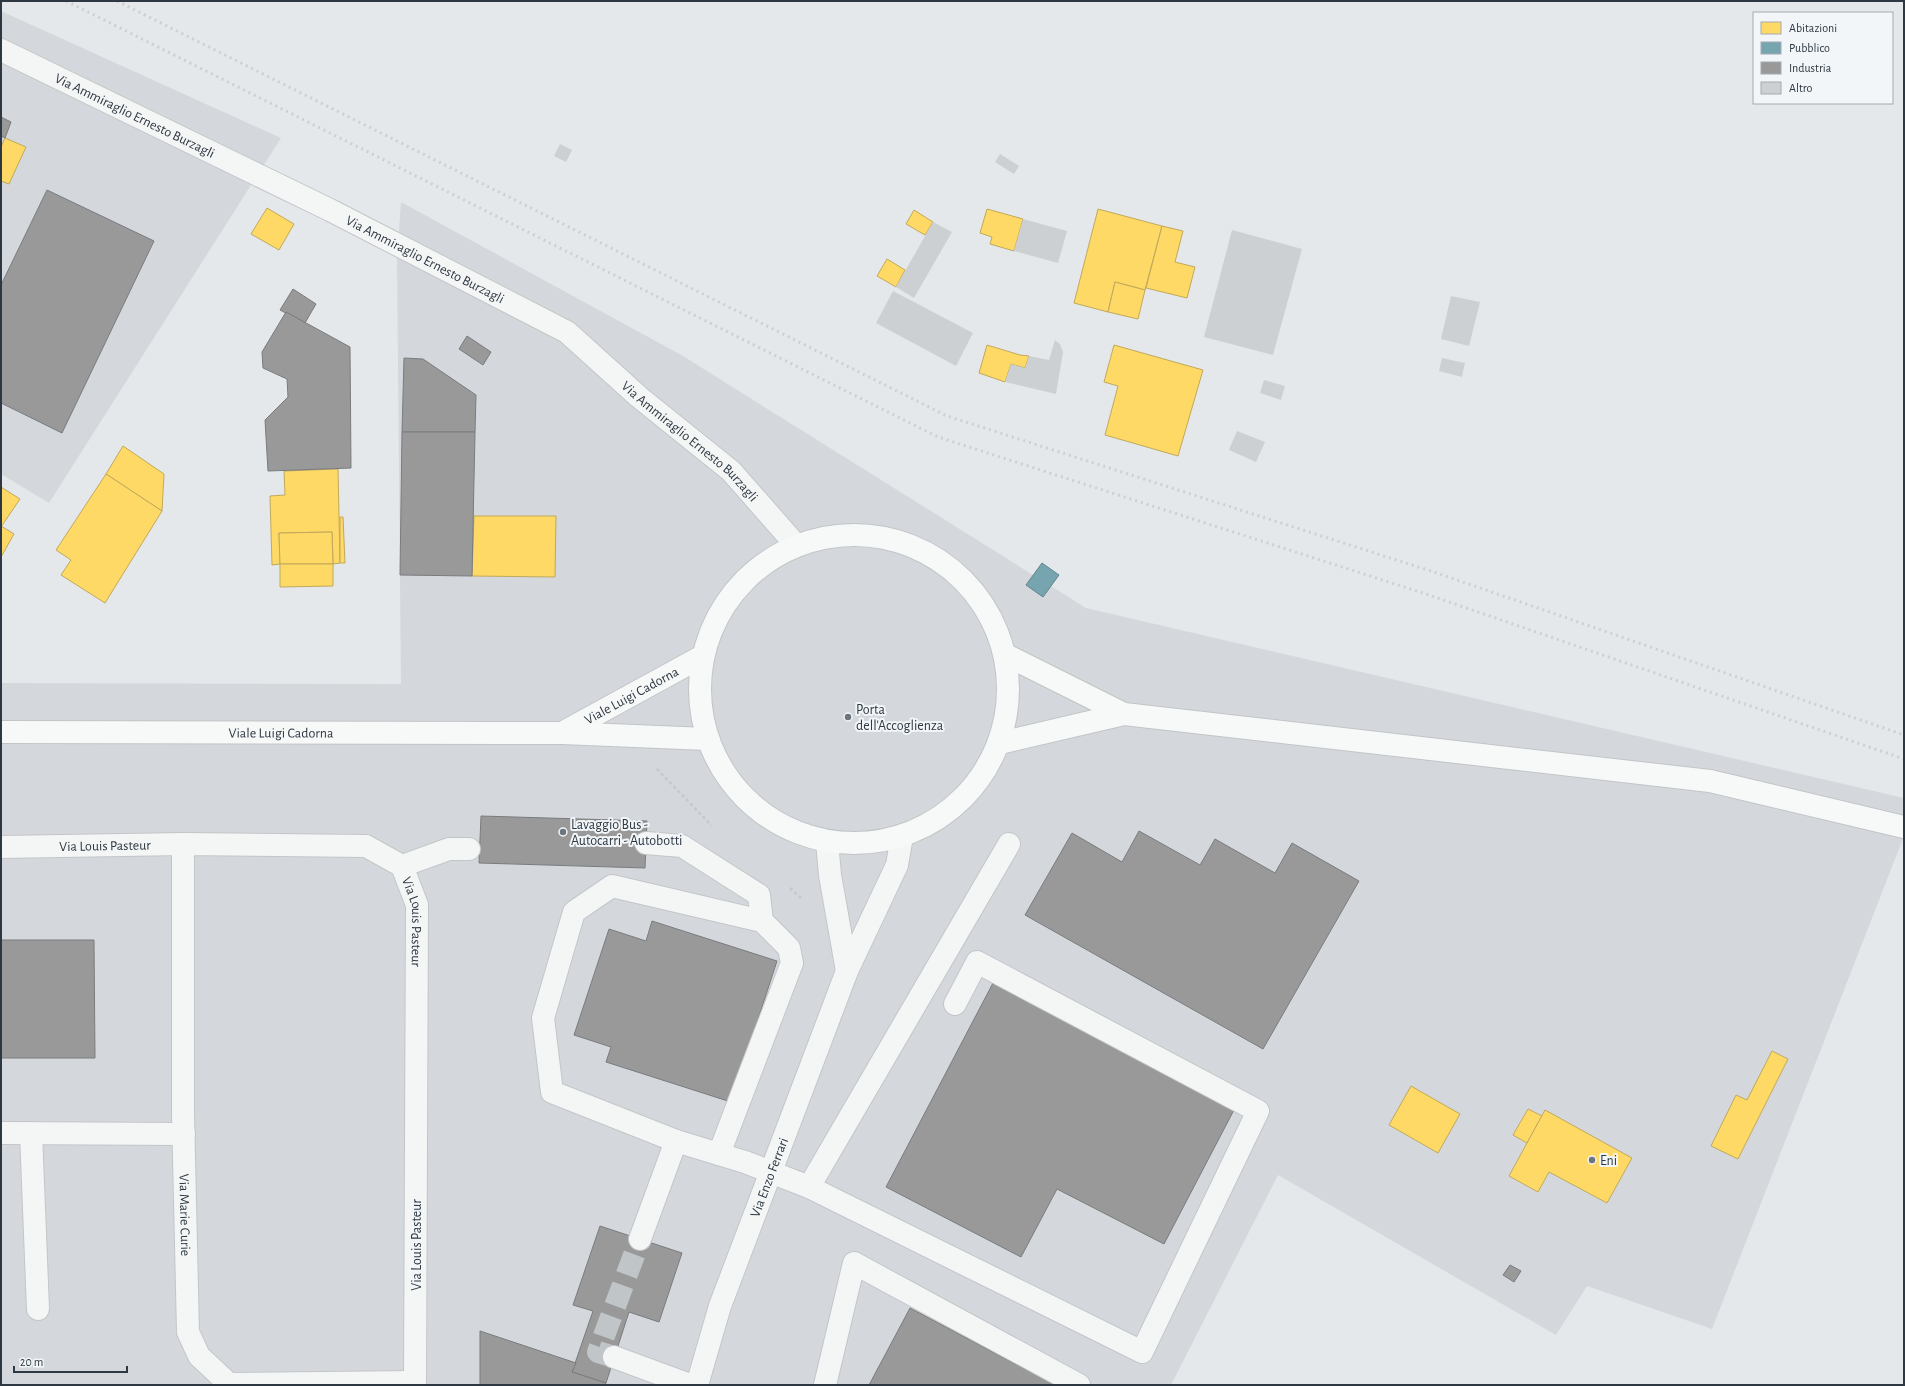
<svg xmlns="http://www.w3.org/2000/svg" width="1905" height="1386" viewBox="0 0 1905 1386" font-family="'Alegreya Sans',sans-serif">
  <style>
    .built { fill: #d4d8dc }
    .homes { fill: #ffd966; stroke: #c0a95b }
    .public { fill: #76a5af; stroke: #60848e }
    .industry { fill: #999; stroke: #797c7f }
    .building { fill: #cdd0d2 }
    .lines { fill: none; stroke-linecap: round; stroke-linejoin: round }
    .minor-tunnel { stroke: #c0c5c8; stroke-width: 22; stroke-dasharray: 22 11; stroke-linecap: butt }
    .minor-casing { stroke: #c3c6c8; stroke-width: 24 }
    .major-casing { stroke: #c2c5c7; stroke-width: 24 }
    .path { stroke: #c6c8c9; stroke-width: 2.5; stroke-dasharray: 3 3; stroke-linecap: butt }
    .minor { stroke: #f4f6f6; stroke-width: 22 }
    .major { stroke: #f7f8f8; stroke-width: 22 }
    .rail { stroke: #cdcfd1; stroke-width: 3; stroke-dasharray: 2 4; stroke-linecap: butt }
    .poi-dot { fill: #6d767d; stroke: #f3f6f8; stroke-width: 1.5 }
    .labels { text-anchor: middle; stroke-width: 4; stroke-linejoin: round; paint-order: stroke }
    .street-label { font-size: 14px; fill: #2d3842; stroke: #f3f6f8 }
    .poi-label { font-size: 14px; fill: #2d3842; stroke: #f3f6f8; text-anchor: start }
  </style>
  <rect width="100%" height="100%" fill="#e5e8ea"/>
  <g class="built">
    <polygon points="1,11 281,138 49,503 1,474"/>
    <polygon points="401,202 683,356 1086,608 1904,798 1904,836 1712,1329 1587,1286 1556,1335 1278,1175 1171,1385 1,1385 1,683 401,684 397,261"/>
  </g>
  <g class="homes">
    <polygon points="5,138 26,147 9,184 1,181 1,147"/>
    <polygon points="267,208 294,224 279,250 251,234"/>
    <polygon points="987,209 1023,219 1014,251 990,244 992,237 980,233"/>
    <polygon points="1098,209 1162,226 1145,290 1115,282 1108,312 1074,303"/>
    <polygon points="914,210 933,222 925,235 906,224"/>
    <polygon points="1162,226 1183,231 1175,262 1195,267 1187,298 1146,288"/>
    <polygon points="887,259 905,270 896,287 877,276"/>
    <polygon points="1115,282 1145,290 1138,319 1108,312"/>
    <polygon points="987,345 1020,355 1029,356 1025,368 1011,364 1005,382 979,373"/>
    <polygon points="1114,345 1203,370 1178,456 1105,435 1118,386 1104,382"/>
    <polygon points="123,446 164,474 162,511 106,474"/>
    <polygon points="338,469 340,563 333,564 332,532 279,533 280,564 272,565 270,496 285,495 284,471"/>
    <polygon points="106,474 162,511 105,603 61,575 71,560 56,550"/>
    <polygon points="1,487 20,499 1,527"/>
    <polygon points="474,516 556,516 555,577 472,576"/>
    <polygon points="340,517 343,517 345,563 340,563"/>
    <polygon points="1,526 14,534 1,557"/>
    <polygon points="332,532 333,564 280,564 279,533"/>
    <polygon points="280,564 333,564 333,586 280,587"/>
    <polygon points="1772,1051 1788,1059 1738,1159 1711,1146 1736,1095 1747,1100"/>
    <polygon points="1411,1086 1460,1114 1438,1153 1389,1125"/>
    <polygon points="1528,1109 1542,1116 1527,1143 1513,1135"/>
    <polygon points="1545,1110 1632,1158 1607,1203 1549,1172 1538,1192 1509,1176"/>
  </g>
  <polygon class="public" points="1042,563 1059,575 1043,597 1026,585"/>
  <g class="industry">
    <polygon points="1,117 11,122 5,138 1,136"/>
    <polygon points="47,190 154,241 62,433 1,403 1,285"/>
    <polygon points="293,289 316,304 305,323 280,310"/>
    <polygon points="286,312 350,347 351,468 268,471 265,420 288,397 287,379 263,368 262,352"/>
    <polygon points="467,336 491,352 483,365 459,349"/>
    <polygon points="404,358 423,359 476,395 475,432 402,432"/>
    <polygon points="402,432 475,432 472,576 400,575"/>
    <polygon points="481,816 647,821 645,868 479,863"/>
    <polygon points="1139,831 1200,865 1215,839 1275,873 1292,843 1359,881 1263,1049 1025,915 1072,833 1122,862"/>
    <polygon points="652,921 777,961 731,1102 606,1062 611,1047 574,1035 609,929 646,941"/>
    <polygon points="1,940 94,940 95,1058 1,1058"/>
    <polygon points="993,983 1235,1108 1164,1244 1057,1189 1021,1257 886,1187"/>
    <polygon points="600,1226 682,1253 659,1322 629,1312 606,1383 572,1372 593,1311 573,1305"/>
    <polygon points="1510,1265 1521,1271 1514,1282 1503,1275"/>
    <polygon points="910,1308 1055,1385 869,1385"/>
    <polygon points="480,1331 576,1363 572,1372 606,1383 605,1385 480,1385"/>
  </g>
  <g class="building">
    <polygon points="560,144 572,150 566,162 554,156"/>
    <polygon points="1000,154 1019,166 1014,174 995,162"/>
    <polygon points="1023,219 1067,231 1058,263 1014,251"/>
    <polygon points="933,222 952,232 914,298 896,287"/>
    <polygon points="1232,230 1302,249 1273,355 1204,337"/>
    <polygon points="893,291 973,333 956,366 876,323"/>
    <polygon points="1451,296 1480,302 1469,346 1441,339"/>
    <polygon points="1055,340 1060,344 1063,352 1056,394 1005,382 1011,364 1025,368 1029,356 1049,360"/>
    <polygon points="1442,358 1465,363 1462,377 1439,371"/>
    <polygon points="1264,380 1285,386 1281,400 1260,393"/>
    <polygon points="1237,431 1265,442 1256,462 1229,450"/>
  </g>
  <g class="lines">
    <polyline class="minor-tunnel" points="614,1357 598,1352 640,1239"/>
    <g class="minor-casing">
      <g id="minor">
        <path id="s1" d="M1 50 330 210 567 332 639 397 731 471 796 545"/>
        <polyline points="827,842 830,875 847,971"/>
        <polyline points="646,843 682,846 759,895 762,921"/>
        <path id="s2" d="M183 844V1114L188 1332 199 1356 229 1384 415 1382"/>
        <path id="s3" d="M1 847 183 844 366 846 402 866 417 905 415 1385"/>
        <polyline points="402,866 449,849 469,849"/>
        <polyline points="1,1133 184,1134"/>
        <polyline points="31,1133 38,1309"/>
        <polyline points="676,1141 552,1092 543,1018 574,912 612,886 762,921 789,948 792,963 719,1154"/>
        <polyline points="809,1187 1142,1352 1258,1111 977,962 955,1004"/>
        <polyline points="640,1239 676,1141 745,1162 809,1187 1009,844"/>
        <polyline points="614,1357 690,1385"/>
        <path id="s4" d="M697 1385 720 1306 847 971 897 865 902 836"/>
        <polyline points="825,1385 854,1263 1079,1385"/>
      </g>
    </g>
    <g class="major-casing">
      <g id="major">
        <circle cx="854" cy="689" r="154"/>
        <polyline points="1006,655 1124,714"/>
        <path id="s5" d="M1 732 562 733 707 739"/>
        <path id="s6" d="M562 733 701 657"/>
        <polyline points="1000,743 1124,714 1710,781 1904,827"/>
      </g>
    </g>
    <g class="path">
      <polyline points="657,769 712,826"/>
      <polyline points="790,888 801,898"/>
    </g>
    <use href="#minor" class="minor"/>
    <use href="#major" class="major"/>
    <g class="rail">
      <polyline points="66,1 938,437 1426,594 1904,759"/>
      <polyline points="117,1 947,416 1434,572 1904,735"/>
    </g>
  </g>
  <g class="poi-dot">
    <circle cx="848" cy="717" r="4"/>
    <circle cx="563" cy="832" r="4"/>
    <circle cx="1592" cy="1160" r="4"/>
  </g>
  <g class="labels">
    <g class="street-label">
      <text dy="5" stroke="none"><textPath href="#s1" startOffset="149">Via Ammiraglio Ernesto Burzagli</textPath></text>
      <text dy="5" stroke="none"><textPath href="#s1" startOffset="473">Via Ammiraglio Ernesto Burzagli</textPath></text>
      <text dy="5" stroke="none"><textPath href="#s1" startOffset="797">Via Ammiraglio Ernesto Burzagli</textPath></text>
      <text dy="5" stroke="none"><textPath href="#s6" startOffset="79">Viale Luigi Cadorna</textPath></text>
      <text dy="5" stroke="none"><textPath href="#s5" startOffset="280">Viale Luigi Cadorna</textPath></text>
      <text dy="5" stroke="none"><textPath href="#s3" startOffset="104">Via Louis Pasteur</textPath></text>
      <text dy="5" stroke="none"><textPath href="#s3" startOffset="464">Via Louis Pasteur</textPath></text>
      <text dy="5" stroke="none"><textPath href="#s4" startOffset="220">Via Enzo Ferrari</textPath></text>
      <text dy="5" stroke="none"><textPath href="#s2" startOffset="371">Via Marie Curie</textPath></text>
      <text transform="translate(416 1245) rotate(-90)" y="5">Via Louis Pasteur</text>
    </g>
    <g class="poi-label">
      <text x="856" y="714">Porta<tspan x="856" dy="16">dell'Accoglienza</tspan></text>
      <text x="571" y="829">Lavaggio Bus -<tspan x="571" dy="16">Autocarri - Autobotti</tspan></text>
      <text x="1600" y="1165">Eni</text>
    </g>
  </g>
  <rect width="1905" height="1386" fill="none" stroke="#2d3842" stroke-width="4"/>
  <rect x="1753" y="12" width="140" height="92" fill="#f3f6f8" stroke="#a4aaaf"/>
  <rect x="1761" y="22" width="20" height="12" fill="#ffd966" stroke="#a4aaaf"/>
  <text x="1789" y="32" font-size="12" fill="#2d3842">Abitazioni</text>
  <rect x="1761" y="42" width="20" height="12" fill="#76a5af" stroke="#a4aaaf"/>
  <text x="1789" y="52" font-size="12" fill="#2d3842">Pubblico</text>
  <rect x="1761" y="62" width="20" height="12" fill="#999999" stroke="#a4aaaf"/>
  <text x="1789" y="72" font-size="12" fill="#2d3842">Industria</text>
  <rect x="1761" y="82" width="20" height="12" fill="#cdd0d2" stroke="#a4aaaf"/>
  <text x="1789" y="92" font-size="12" fill="#2d3842">Altro</text>
  <path d="M14 1366v6h113v-6" fill="none" stroke="#2d3842" stroke-width="2"/>
  <text x="20" y="1366" font-size="12" fill="#2d3842" stroke="#f3f6f8" stroke-width="3" paint-order="stroke">20 m</text>
</svg>
